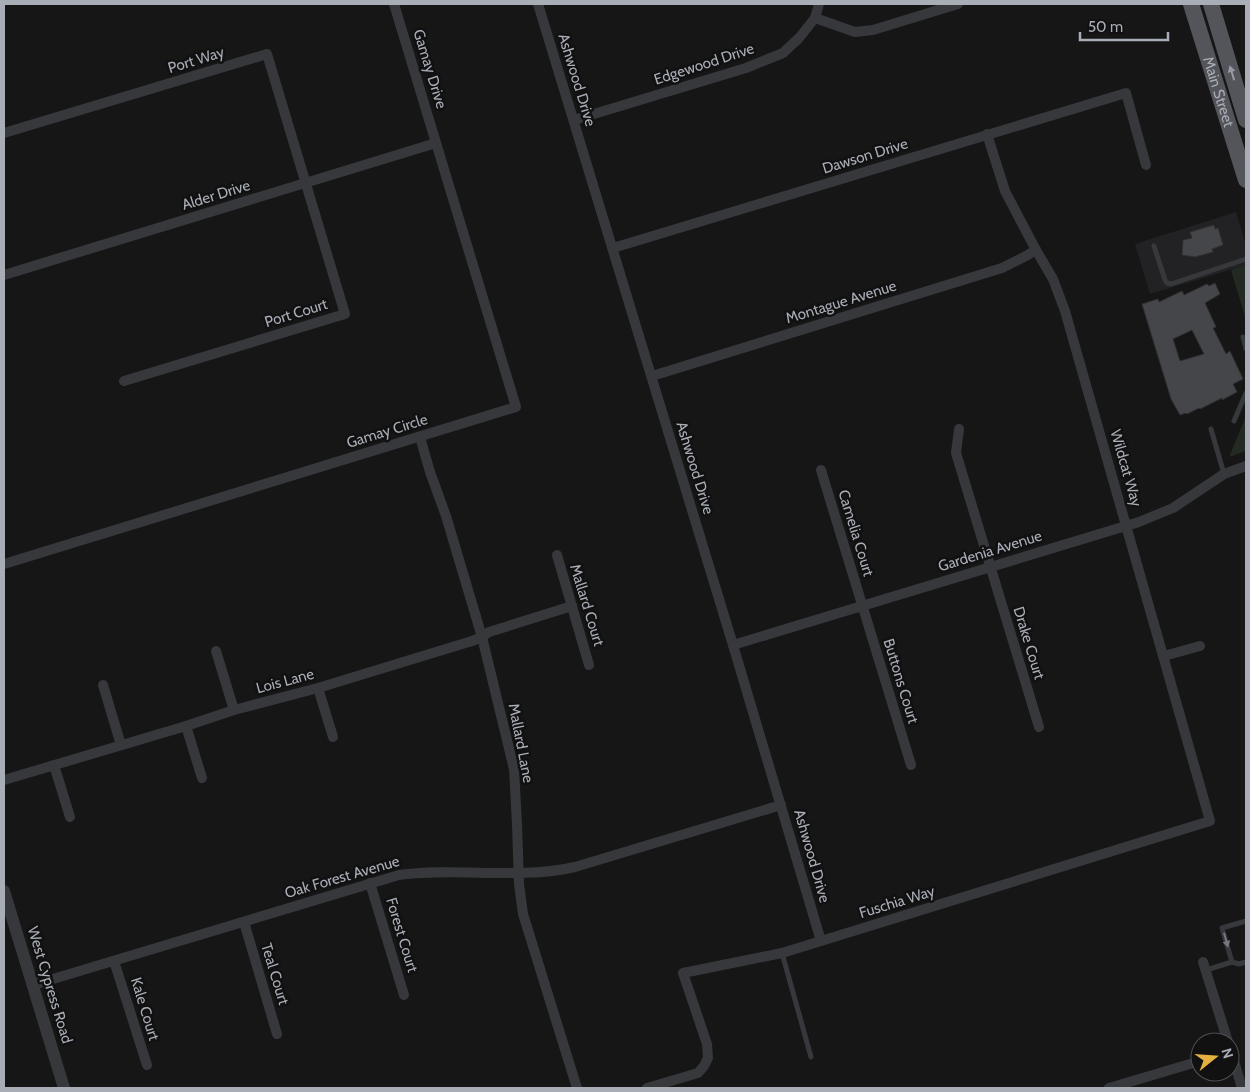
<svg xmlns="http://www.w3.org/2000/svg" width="1250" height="1092" viewBox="0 0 1250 1092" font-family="Cabin,sans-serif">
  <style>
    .built { fill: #222224 }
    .green { fill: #222a23 }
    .building { fill: #45464a; stroke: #303033; fill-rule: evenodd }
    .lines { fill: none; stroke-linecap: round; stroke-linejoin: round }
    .service { stroke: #37383c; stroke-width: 5 }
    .minor { stroke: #37383c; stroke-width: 10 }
    .tertiary { stroke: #37383c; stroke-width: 12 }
    .primary { stroke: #53555b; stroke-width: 16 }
    .oneway { fill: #989ba4 }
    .oneway2 { fill: #76787f }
    .labels { text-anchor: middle; stroke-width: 5; stroke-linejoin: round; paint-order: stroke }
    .street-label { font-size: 15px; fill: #a9adb6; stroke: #111112 }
  </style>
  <rect width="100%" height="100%" fill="#161617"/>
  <polygon class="built" points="1236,212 1246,245 1246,265 1150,294 1135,244"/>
  <g class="green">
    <polygon points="1246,265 1246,320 1231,270"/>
    <polygon points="1246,416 1246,451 1229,457"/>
  </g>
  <g class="building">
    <polygon points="1214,225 1215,229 1218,228 1223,245 1212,249 1213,252 1195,257 1182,255 1183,240 1192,238 1190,232"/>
    <path d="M1215 283 1220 294 1205 303 1206 305 1216 327 1213 328 1226 354 1230 351 1243 379 1233 384 1237 392 1222 400V398L1200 409 1199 408 1187 414 1186 413 1180 415 1171 399 1142 304 1158 299 1159 302 1182 291 1184 295 1207 284 1209 286ZM1192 330 1204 354 1180 361 1173 339Z"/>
  </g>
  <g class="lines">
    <g class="service">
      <polyline points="1154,246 1165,280 1167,283 1171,284 1246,259"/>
      <polyline points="1243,337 1246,349"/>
      <polyline points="1234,421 1246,393"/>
      <polyline points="1211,429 1224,474"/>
      <polyline points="1246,921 1222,928 1232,962 1239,964 1246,962"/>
      <polyline points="782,953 811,1057"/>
      <polyline points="1206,970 1232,962"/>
    </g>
    <g class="minor">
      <polyline points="538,4 733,645 821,941"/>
      <polyline points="815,18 855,32 873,30 958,4"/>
      <polyline points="574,120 746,68 783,53 799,38 815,18 819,4"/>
      <polyline points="4,133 267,54 345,314 124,381"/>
      <polyline points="613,248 1126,93 1146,165"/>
      <polyline points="4,275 436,143"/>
      <polyline points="652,376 1002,268 1026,256 1036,250"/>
      <polyline points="959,429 956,453 1039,727"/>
      <polyline points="420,437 430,472 446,516 482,637 514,769 517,824 519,884 523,914 577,1088"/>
      <polyline points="821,470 911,765"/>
      <polyline points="557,555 589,665"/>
      <polyline points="4,564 516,407 394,4"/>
      <polyline points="733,645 1139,522 1173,508 1224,474 1246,466"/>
      <polyline points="216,651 234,710"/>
      <polyline points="1164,656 1200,646"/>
      <polyline points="103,685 121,745"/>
      <polyline points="318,688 333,737"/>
      <polyline points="186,726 202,778"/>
      <polyline points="54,765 70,817"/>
      <polyline points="4,780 186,726 234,710 318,688 472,641 482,637 489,632 572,606"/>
      <polyline points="370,883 404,995"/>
      <polyline points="244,922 277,1034"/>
      <polyline points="114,961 147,1065"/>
      <polyline points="1203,962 1228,1042"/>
      <path d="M33 985 399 875C458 867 517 880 575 867L781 805"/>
      <polyline points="1230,1048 1242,1088"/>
      <polyline points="647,1088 698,1073 704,1066 708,1058 707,1044 683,973 782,953 821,941 1210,821 1065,311 1053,279 1036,250 1005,191 987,134"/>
      <polyline points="1109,1088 1200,1061"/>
    </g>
    <polyline class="tertiary" points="4,891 64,1088"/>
    <g class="primary">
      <path id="s1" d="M1191 4 1246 180"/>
      <polyline points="1211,4 1246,120"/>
    </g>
  </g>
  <defs><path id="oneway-solid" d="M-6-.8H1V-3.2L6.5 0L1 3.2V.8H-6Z" transform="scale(1.25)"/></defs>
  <use class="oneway" href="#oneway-solid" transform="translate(1232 73) rotate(-107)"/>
  <use class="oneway2" href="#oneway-solid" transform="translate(1226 940) rotate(74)"/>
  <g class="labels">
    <g class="street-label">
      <text transform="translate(196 60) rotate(-17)" y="5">Port Way</text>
      <text transform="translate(704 64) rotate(-18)" y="5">Edgewood Drive</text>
      <text transform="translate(430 69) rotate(73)" y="5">Gamay Drive</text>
      <text transform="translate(577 80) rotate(73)" y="5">Ashwood Drive</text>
      <text dy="5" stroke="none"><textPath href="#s1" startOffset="92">Main Street</textPath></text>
      <text transform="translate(865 156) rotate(-17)" y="5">Dawson Drive</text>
      <text transform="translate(216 195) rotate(-17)" y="5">Alder Drive</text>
      <text transform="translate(841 302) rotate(-17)" y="5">Montague Avenue</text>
      <text transform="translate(296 313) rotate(-17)" y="5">Port Court</text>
      <text transform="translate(387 431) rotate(-17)" y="5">Gamay Circle</text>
      <text transform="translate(695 468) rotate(73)" y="5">Ashwood Drive</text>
      <text transform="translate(1126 468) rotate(74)" y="5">Wildcat Way</text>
      <text transform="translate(856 533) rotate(73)" y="5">Camelia Court</text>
      <text transform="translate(990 551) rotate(-17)" y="5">Gardenia Avenue</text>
      <text transform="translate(587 605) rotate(73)" y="5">Mallard Court</text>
      <text transform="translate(1029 643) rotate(73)" y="5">Drake Court</text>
      <text transform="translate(285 681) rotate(-15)" y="5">Lois Lane</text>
      <text transform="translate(901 681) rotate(73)" y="5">Buttons Court</text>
      <text transform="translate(521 743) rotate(79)" y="5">Mallard Lane</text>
      <text transform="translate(812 856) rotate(74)" y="5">Ashwood Drive</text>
      <text transform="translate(342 877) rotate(-16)" y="5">Oak Forest Avenue</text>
      <text transform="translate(897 902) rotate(-17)" y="5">Fuschia Way</text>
      <text transform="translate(402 935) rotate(73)" y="5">Forest Court</text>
      <text transform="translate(275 974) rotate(73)" y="5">Teal Court</text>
      <text transform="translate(50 985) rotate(73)" y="5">West Cypress Road</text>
      <text transform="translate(145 1009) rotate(73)" y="5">Kale Court</text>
    </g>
  </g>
  <rect width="1250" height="1092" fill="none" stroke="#a9adb6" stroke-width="10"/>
  <g transform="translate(1215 1057) rotate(73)"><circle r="24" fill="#111112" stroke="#4e4f54"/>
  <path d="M0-4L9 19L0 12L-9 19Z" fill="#e4b141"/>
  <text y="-8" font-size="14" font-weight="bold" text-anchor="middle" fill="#a9adb6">N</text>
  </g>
  <path d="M1080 32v8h88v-8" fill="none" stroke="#a9adb6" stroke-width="2.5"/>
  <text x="1088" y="32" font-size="15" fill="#a9adb6" stroke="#111112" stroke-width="4" paint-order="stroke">50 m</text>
</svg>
